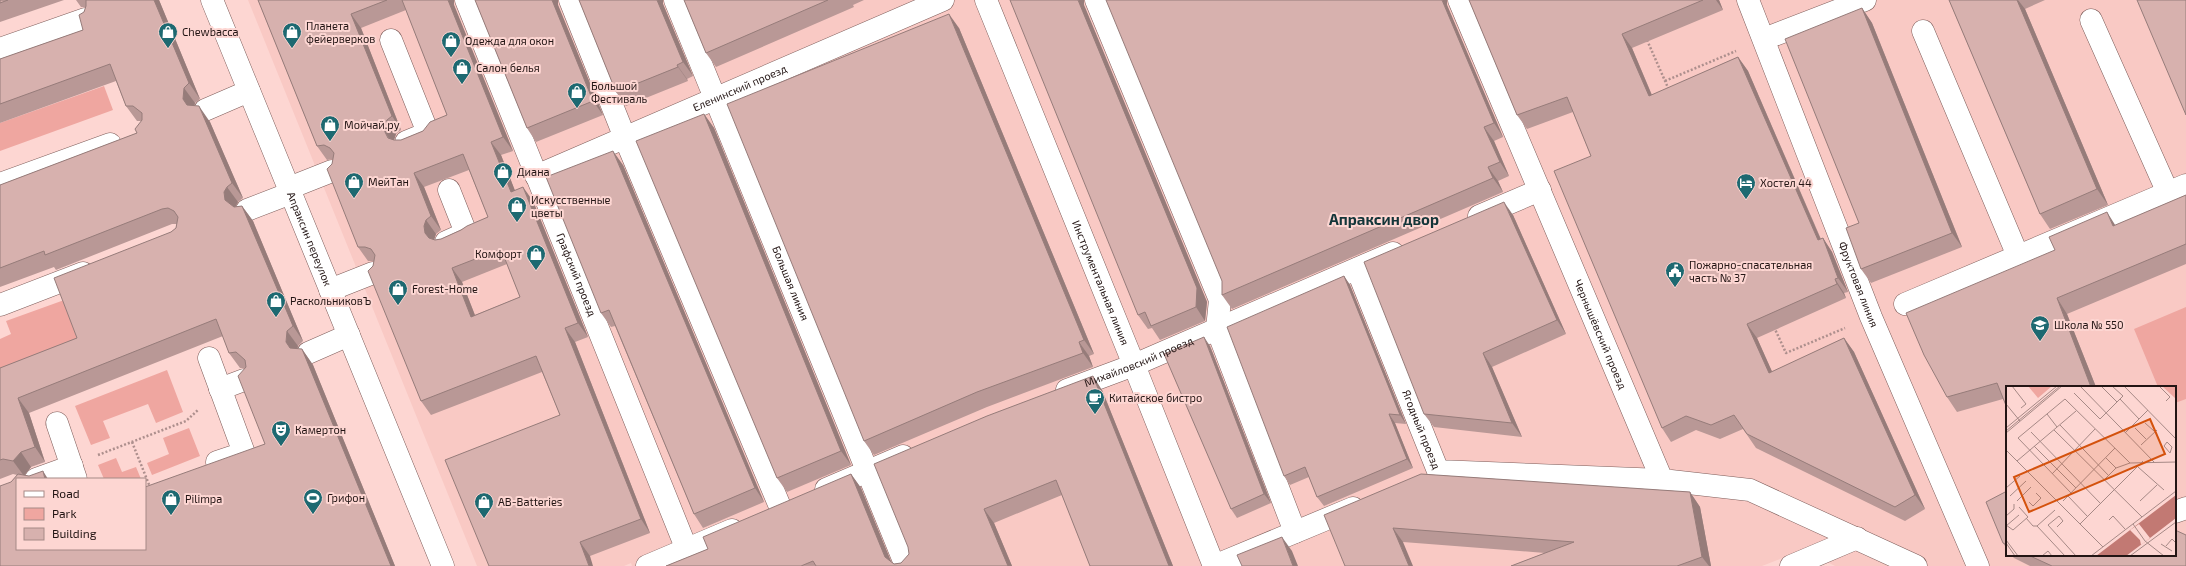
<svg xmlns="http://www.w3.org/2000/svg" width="2186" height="566" viewBox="0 0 2186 566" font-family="'Exo 2',sans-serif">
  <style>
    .built { fill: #f9c9c4; fill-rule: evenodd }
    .green { fill: #efa6a0 }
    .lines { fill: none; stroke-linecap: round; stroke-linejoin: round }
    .minor-casing { stroke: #7e5d5a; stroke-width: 23 }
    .path { stroke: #ad8f8d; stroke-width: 2.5; stroke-dasharray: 2 2; stroke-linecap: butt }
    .minor { stroke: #fff; stroke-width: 22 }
    .wall { fill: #b99896; fill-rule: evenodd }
    .shaded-wall { fill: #967c7a }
    .building { fill: #d7b1ae; stroke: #967c7a; fill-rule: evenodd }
    .labels { text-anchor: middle; stroke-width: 4; stroke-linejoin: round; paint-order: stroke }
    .poi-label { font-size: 11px; fill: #231514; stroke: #fdd6d2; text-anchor: start }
    .street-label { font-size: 11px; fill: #231514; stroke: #fdd6d2 }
    .district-label { font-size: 15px; font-weight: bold; fill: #133539; stroke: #fdd6d2 }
    .inset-road { fill: none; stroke: #a68986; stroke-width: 1 }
    .view { fill: #d4520d; fill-opacity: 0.15; stroke: #d4520d; stroke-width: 2 }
    .inset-edge { fill: none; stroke: #231514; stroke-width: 2 }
  </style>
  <rect width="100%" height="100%" fill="#fdd6d2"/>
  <path class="built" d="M248 0H2186V566H1835L1803 550 1762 566H632L631 563 624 566H477ZM2007 387H2175V555H2007Z"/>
  <g class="green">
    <polygon points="104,86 113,110 0,151 0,123"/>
    <polygon points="67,299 87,353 0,387 0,339 11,334 6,321"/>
    <polygon points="2186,307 2186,399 2175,403 2175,387 2158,387 2134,329"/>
    <polygon points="167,370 183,412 156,423 148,404 103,421 110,438 91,445 75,406"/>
    <polygon points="189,428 200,456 152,475 147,463 169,454 163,438"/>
    <polygon points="116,458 122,472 136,467 141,479 104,479 98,465"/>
  </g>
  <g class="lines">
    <g class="minor-casing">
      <g id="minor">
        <path id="s1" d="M212 0 443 566"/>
        <path id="s2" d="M466 0 687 550"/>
        <polyline points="570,0 625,138 781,509"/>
        <path id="s3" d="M675 0 906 566"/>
        <path id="s4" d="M986 0 1134 365 1214 566"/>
        <polyline points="1096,0 1220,300 1217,329 1295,532"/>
        <path id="s5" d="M1459 0 1662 480 1750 490 1916 566"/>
        <path id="s6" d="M1748 0 1871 317 1978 566"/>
        <polyline points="2091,20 2168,193"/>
        <polyline points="1923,31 2018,256"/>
        <polyline points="1764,39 1865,0"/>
        <polyline points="391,40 428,133 406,142"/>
        <polyline points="0,49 85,19"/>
        <polyline points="205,110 249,91"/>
        <path id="s7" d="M536 176 943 0"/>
        <polyline points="0,184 110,144"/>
        <polyline points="289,188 332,171"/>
        <polyline points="247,210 291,193"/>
        <polyline points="1479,216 1540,190"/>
        <polyline points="446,242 466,233 449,190"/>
        <path id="s8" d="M1357 269 1438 471 1662 480"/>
        <polyline points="330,290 373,273"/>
        <polyline points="1905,304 2186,185"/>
        <polyline points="0,305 83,273"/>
        <polyline points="308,353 349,335"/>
        <polyline points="209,358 244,453 217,462"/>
        <polyline points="220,389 244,380"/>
        <path id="s9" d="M1067 390 1134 365 1393 253"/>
        <polyline points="57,423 76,479"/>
        <polyline points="36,479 72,466"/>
        <polyline points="826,489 903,456"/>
        <polyline points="2175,512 2186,508"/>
        <polyline points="647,566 732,530"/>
        <polyline points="1214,566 1353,508"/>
        <polyline points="1791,566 1857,538"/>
      </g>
    </g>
    <g class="path">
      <polyline points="1647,40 1669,90"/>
      <polyline points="1665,81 1736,51"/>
      <polyline points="1774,327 1786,353 1845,328"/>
      <polyline points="132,442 150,487"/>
      <polyline points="98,455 186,421 198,410"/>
    </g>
    <use href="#minor" class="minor"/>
  </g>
  <g class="wall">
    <polygon points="0,0 64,0 0,22"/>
    <path d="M76 0H159L200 99 195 103 194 106 210 122 243 198 238 202 235 207 242 206 253 221 303 341 298 346 297 349H302L313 365 395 566H0L11 482 17 475 13 474 0 479V368L77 338 171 232 176 228 177 224H172L56 270 54 267 0 287V185L137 133 142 121H137L126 106 116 81 0 123V59L83 30 84 12 86 7H81ZM223 336 229 353 240 368H245L265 444 17 549 25 475 31 467 45 462 29 413Z"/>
    <path d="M258 0H454V5L513 151 501 155 515 191 533 201 588 337 575 342 650 533 590 556 489 566 560 415 542 372 431 415 421 401 373 266 374 261H368L358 247 332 164 333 159 327 160 317 146ZM406 10 447 115 423 131 401 140H394L396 134 401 130 361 28ZM469 170 488 217 441 239 435 240H434L436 234 441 230 424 187ZM507 264 520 297 475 315 462 282Z"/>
    <polygon points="475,0 558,0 558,5 603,115 536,142 527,128"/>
    <polygon points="579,0 663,0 663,4 693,76 687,79 688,81 626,106 616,92"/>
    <polygon points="684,0 864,0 853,5 854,7 716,67 706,53"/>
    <polygon points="1469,0 1719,0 1723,10 1632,48 1652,95 1738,57 1748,71 1821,239 1823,238 1832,252 1848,292 1844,293 1846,298 1757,338 1772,372 1844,338 1854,352 1925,509 1905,521 1756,448 1743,429 1720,439 1696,430 1671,442 1662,428 1591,156 1573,112 1527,129 1517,115"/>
    <polygon points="1949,0 2045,0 2025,9 2108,205 2050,229 2040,214"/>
    <polygon points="1084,5 1207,302 1205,321 1160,340 1152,328 1148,329 1138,315"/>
    <polygon points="1447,5 1503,137 1494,141 1509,176 1498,181 1503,192 1232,309 1222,295 1222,281"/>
    <polygon points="1862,8 1872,23 1962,247 1871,283 1861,269 1859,223"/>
    <polygon points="959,28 1094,354 1089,356 1093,367 987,407 874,455 864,441"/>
    <polygon points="704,114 714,128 851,465 787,492 777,478"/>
    <polygon points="623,165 764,502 703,528 694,514 615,326 611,327 601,313"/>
    <polygon points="2186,195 2186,264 2067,314 2096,387 2007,387 2003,399 1957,412 1947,397 2116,225"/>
    <polygon points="1513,215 1566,334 1492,367 1522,437 1434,427 1424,414"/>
    <polygon points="1344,276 1350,285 1406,424 1395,423 1413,468 1324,506 1317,497 1309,477 1290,485 1284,476"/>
    <polygon points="1210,346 1271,503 1237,518 1231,509"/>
    <polygon points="1102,390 1173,566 1090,566 1062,495 994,523 1012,566 666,566 708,549 851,474 861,488 891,562 894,564 901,563"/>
    <polygon points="1421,474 1690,492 1700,507 1711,566 1511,566 1545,553 1403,542 1345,566"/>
    <polygon points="2007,491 2007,549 2003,543"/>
    <polygon points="2011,555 2175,555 2186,566 2030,566 2014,558"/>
  </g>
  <g class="shaded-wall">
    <polygon points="154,0 159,0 200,99 189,83"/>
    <polygon points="448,0 454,0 454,5 513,151 503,137"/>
    <polygon points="552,0 558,0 558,5 603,115 593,101"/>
    <polygon points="657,0 663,0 663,4 693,76 683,62"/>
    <polygon points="1078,0 1084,0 1084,5 1207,302 1205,321 1196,307"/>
    <polygon points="1442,0 1447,0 1447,5 1503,137 1494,123"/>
    <polygon points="1716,0 1719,0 1723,10"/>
    <polygon points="2017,0 2018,0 2025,9 2108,205 2097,189"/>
    <polygon points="1862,8 1872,23 1962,247 1952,233"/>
    <polygon points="351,14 361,28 401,130 392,116"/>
    <polygon points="949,14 959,28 1094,354 1084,340"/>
    <polygon points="1622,34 1632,48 1658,110 1649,96"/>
    <polygon points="1738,57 1748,71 1827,254 1818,240"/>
    <polygon points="677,65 687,79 688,81 678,67"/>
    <polygon points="184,88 195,103 193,115 183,99"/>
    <polygon points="199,106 210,122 243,198 232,183"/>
    <polygon points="704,114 714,128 851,465 841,451"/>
    <polygon points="387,120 396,134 394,140 394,146 385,132 384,126"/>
    <polygon points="1484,127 1494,141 1509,176 1500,162"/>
    <polygon points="491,142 501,155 521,206 511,192"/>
    <polygon points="613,151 623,165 764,502 755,488"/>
    <polygon points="1488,167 1498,181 1503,192 1493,178"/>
    <polygon points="414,173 424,187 441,230 431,216"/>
    <polygon points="227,187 238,202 235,208 225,200 224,192"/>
    <polygon points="523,187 533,201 588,337 578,323"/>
    <polygon points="1504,202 1513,215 1566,334 1557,320"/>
    <polygon points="242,206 253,221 303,341 293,326"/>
    <polygon points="2107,212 2117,228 2113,226"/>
    <polygon points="426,220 436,234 434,240 434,247 425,233 424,226"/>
    <polygon points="1823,238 1832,252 1848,292 1838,278"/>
    <polygon points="452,268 462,282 481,331 471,317"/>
    <polygon points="1344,276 1350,285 1406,424 1400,415"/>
    <polygon points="1835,279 1844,293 1846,298 1837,284"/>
    <polygon points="2057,298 2067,314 2096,387 2091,387"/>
    <polygon points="1747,324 1757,338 1779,387 1769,373"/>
    <polygon points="565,328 575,342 650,533 641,519"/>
    <polygon points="287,331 298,346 296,358 286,342"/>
    <polygon points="1204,337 1210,346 1271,503 1264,494"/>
    <polygon points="1844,338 1854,352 1925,509 1915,495"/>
    <polygon points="1079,342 1089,356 1093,367 1083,353"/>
    <polygon points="302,349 313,365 395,566 391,566"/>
    <polygon points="1483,353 1492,367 1522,437 1512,423"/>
    <polygon points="1093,376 1102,390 1173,566 1169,566"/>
    <polygon points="18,398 29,413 45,462 35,447"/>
    <polygon points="1389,414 1395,423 1413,468 1407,459"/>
    <polygon points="21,452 31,467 24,476 13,461"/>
    <polygon points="43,471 48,479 45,479"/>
    <polygon points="851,474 861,488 893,566 885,557"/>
    <polygon points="1690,492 1700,507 1711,566 1709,566 1702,557"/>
    <polygon points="984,509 994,523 1012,566 1008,566"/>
    <polygon points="1393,528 1403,542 1413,566 1409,566"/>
    <polygon points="1282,537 1292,551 1298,566 1293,566"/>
    <polygon points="580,542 590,556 593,566 589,566"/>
  </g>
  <g class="building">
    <polygon points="0,0 8,0 0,3"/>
    <polygon points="86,0 154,0 189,83 184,88 183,99 187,105 199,106 232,183 227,187 224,192 225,200 234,207 242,206 293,326 287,331 286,342 290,348 302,349 391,566 0,566 0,486 11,482 18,474 29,476 43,471 45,479 17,479 17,549 145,549 145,487 265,444 238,376 246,367 245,360 236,352 229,353 216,319 18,398 35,447 21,452 13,461 3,459 0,460 0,368 77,338 54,278 171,232 176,228 178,217 174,211 168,208 162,209 45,255 44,251 0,268 0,185 137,133 135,129 142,120 142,113 133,106 126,106 110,64 0,104 0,59 83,30 79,15 84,12 86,6"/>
    <path d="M258 0H387L351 14 392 116 387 120 384 126 385 132 388 138 394 140H401L423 131 430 122 447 115 402 0H448L503 137 491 142 511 192 523 187 578 323 565 328 641 519 580 542 589 566H489L445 460 560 415 536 356 421 401 368 271 373 266 375 255 371 249 365 247H358L327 169 332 164 334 153 330 148 324 145 317 146ZM463 154 488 217 467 226 461 230 441 239 435 240 429 238 425 233 424 226 426 220 431 216 414 173ZM501 249 520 297 471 317 452 268Z"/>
    <polygon points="475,0 552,0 593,101 527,128"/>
    <polygon points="579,0 657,0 683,62 677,65 678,67 616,92"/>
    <polygon points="684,0 828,0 706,53"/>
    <polygon points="1010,0 1078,0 1197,288 1196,307 1151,326 1145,312 1138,315"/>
    <polygon points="1106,0 1442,0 1494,123 1484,127 1500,162 1488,167 1493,178 1222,295 1222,281"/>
    <polygon points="1469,0 1703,0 1622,34 1649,96 1738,57 1818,240 1823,238 1838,278 1835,279 1837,284 1747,324 1769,373 1844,338 1915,495 1895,507 1747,434 1734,415 1711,425 1686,416 1662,428 1554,171 1591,156 1567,97 1517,115"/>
    <polygon points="1949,0 2017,0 2097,189 2040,214"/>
    <polygon points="2137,0 2186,0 2186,115"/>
    <polygon points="1862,8 1952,233 1861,269 1846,228 1859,223 1785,39"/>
    <polygon points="949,14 1084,340 1079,342 1083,353 977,392 864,441 727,104"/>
    <polygon points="704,114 841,451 777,478 636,141"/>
    <polygon points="613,151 755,488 694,514 609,310 601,313 546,177"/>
    <polygon points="2186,195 2186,244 2057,298 2091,387 2007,387 2007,408 1997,383 1947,397 1924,355 1906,313 2055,250 2049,237 2107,212 2113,226"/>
    <polygon points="1504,202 1557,320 1483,353 1512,423 1424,414 1364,262"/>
    <polygon points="1344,276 1400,415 1389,414 1407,459 1317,497 1305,467 1284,476 1227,327"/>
    <polygon points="1204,337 1264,494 1231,509 1164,354"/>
    <polygon points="1093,376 1169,566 1090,566 1056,480 984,509 1008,566 816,566 813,561 801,566 666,566 708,549 703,537 851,474 885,557 894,564 901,563 909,554 908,547 874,464 987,416"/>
    <polygon points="1421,474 1690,492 1702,557 1677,566 1511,566 1574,542 1393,528 1409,566 1345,566 1324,515"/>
    <polygon points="2007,491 2007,545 2003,543 1986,502"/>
    <polygon points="2175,530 2186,535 2186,566 2052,566 2028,555 2175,555"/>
    <polygon points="1282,537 1293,566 1242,566 1237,555"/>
  </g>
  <defs>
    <g id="shop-pin" transform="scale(1)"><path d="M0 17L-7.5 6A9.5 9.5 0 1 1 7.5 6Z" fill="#1d6971" stroke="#fdd6d2"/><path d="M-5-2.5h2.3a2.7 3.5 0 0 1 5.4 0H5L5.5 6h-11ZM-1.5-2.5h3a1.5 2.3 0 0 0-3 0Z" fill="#fff"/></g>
    <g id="hotel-pin" transform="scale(1)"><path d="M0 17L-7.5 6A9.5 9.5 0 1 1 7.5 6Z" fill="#1d6971" stroke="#fdd6d2"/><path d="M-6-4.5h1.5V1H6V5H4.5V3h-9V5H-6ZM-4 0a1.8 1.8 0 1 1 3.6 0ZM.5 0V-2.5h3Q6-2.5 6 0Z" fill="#fff"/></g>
    <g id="civic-pin" transform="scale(1)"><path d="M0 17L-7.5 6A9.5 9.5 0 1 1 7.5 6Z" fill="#1d6971" stroke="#fdd6d2"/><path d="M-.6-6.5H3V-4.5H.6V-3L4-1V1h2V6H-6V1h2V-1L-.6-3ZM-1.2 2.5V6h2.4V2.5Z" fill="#fff"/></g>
    <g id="school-pin" transform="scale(1)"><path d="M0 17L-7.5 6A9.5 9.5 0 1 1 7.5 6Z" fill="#1d6971" stroke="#fdd6d2"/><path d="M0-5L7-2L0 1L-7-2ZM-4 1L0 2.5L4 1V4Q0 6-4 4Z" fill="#fff"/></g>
    <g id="cafe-pin" transform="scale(1)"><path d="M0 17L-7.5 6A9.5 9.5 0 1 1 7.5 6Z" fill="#1d6971" stroke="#fdd6d2"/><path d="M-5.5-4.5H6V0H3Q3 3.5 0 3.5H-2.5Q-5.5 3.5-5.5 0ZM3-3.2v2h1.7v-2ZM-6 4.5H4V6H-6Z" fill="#fff"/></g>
    <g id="theatre-pin" transform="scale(1)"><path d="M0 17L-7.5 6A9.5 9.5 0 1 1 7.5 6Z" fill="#1d6971" stroke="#fdd6d2"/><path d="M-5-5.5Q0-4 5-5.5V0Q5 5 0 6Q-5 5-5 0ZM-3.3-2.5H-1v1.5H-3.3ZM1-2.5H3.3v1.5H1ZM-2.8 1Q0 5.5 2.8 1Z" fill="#fff"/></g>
    <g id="stadium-pin" transform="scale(1)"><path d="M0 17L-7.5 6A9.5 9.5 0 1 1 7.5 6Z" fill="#1d6971" stroke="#fdd6d2"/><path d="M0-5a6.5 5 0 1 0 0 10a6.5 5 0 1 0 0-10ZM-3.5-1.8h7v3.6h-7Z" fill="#fff"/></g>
  </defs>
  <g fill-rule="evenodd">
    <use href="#shop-pin" x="168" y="32"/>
    <use href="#shop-pin" x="292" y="32"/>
    <use href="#shop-pin" x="451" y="41"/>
    <use href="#shop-pin" x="462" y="68"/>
    <use href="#shop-pin" x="577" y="92"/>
    <use href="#shop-pin" x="330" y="125"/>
    <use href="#shop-pin" x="503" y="172"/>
    <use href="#shop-pin" x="354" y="182"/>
    <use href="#hotel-pin" x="1746" y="183"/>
    <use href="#shop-pin" x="517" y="206"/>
    <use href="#shop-pin" x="536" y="254"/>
    <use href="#civic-pin" x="1675" y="271"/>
    <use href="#shop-pin" x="398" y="289"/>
    <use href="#shop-pin" x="276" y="301"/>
    <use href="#school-pin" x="2040" y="325"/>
    <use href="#cafe-pin" x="1095" y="398"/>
    <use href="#theatre-pin" x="281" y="430"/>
    <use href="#stadium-pin" x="313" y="498"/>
    <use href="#shop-pin" x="171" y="499"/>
    <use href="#shop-pin" x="484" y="502"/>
  </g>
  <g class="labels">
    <g class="poi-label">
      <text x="306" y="30">Планета<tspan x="306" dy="13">фейерверков</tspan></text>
      <text x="182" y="36">Chewbacca</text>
      <text x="465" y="45">Одежда для окон</text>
      <text x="476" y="72">Салон белья</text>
      <text x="591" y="90">Большой<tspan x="591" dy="13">Фестиваль</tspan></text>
      <text x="344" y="129">Мойчай.ру</text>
      <text x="517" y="176">Диана</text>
      <text x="368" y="186">МейТан</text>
      <text x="1760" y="187">Хостел 44</text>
      <text x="531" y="204">Искусственные<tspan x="531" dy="13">цветы</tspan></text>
      <text x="522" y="258" text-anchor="end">Комфорт</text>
      <text x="1689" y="269">Пожарно-спасательная<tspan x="1689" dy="13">часть № 37</tspan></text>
      <text x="412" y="293">Forest-Home</text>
      <text x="290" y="305">РаскольниковЪ</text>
      <text x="2054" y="329">Школа № 550</text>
      <text x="1109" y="402">Китайское бистро</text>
      <text x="295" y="434">Камертон</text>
      <text x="327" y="502">Грифон</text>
      <text x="185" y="503">Pilimpa</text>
      <text x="498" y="506">AB-Batteries</text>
    </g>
    <g class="street-label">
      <text dy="4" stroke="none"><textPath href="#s7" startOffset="222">Еленинский проезд</textPath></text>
      <text dy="4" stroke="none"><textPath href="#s1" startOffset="258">Апраксин переулок</textPath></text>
      <text dy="4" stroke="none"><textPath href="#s2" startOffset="296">Графский проезд</textPath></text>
      <text dy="4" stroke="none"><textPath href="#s3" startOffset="306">Большая линия</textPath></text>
      <text dy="4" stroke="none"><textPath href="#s4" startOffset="305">Инструментальная линия</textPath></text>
      <text dy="4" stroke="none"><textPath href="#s6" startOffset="305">Фруктовая линия</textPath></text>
      <text dy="4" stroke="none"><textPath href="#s5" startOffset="363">Чернышёвский проезд</textPath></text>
      <text dy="4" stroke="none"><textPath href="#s9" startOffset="77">Михайловский проезд</textPath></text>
      <text dy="4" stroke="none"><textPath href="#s8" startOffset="173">Ягодный проезд</textPath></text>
    </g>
    <g class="district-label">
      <text x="1384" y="225">Апраксин двор</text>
    </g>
  </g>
  <g transform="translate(2006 386)">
    <rect width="170" height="170" fill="#fdd6d2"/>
    <path d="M22 0H46L32 12ZM156 0 170 1V13Z" fill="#efa6a0"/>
    <path d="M170 109V132L144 152 120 170H90Z" fill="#c27973"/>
    <path d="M133 138 144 152 135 159 134 154 124 144Z" fill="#fdd6d2"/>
    <path class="inset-road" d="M6 0 20 18 15 22M74 0 148 76M95 0 111 16M118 0 170 53M153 0 164 11 160 15M68 7 94 33 117 10 106 0M114 13 133 33M0 18 14 35M41 28 51 41M139 37 148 45M54 39 103 90M0 42 51 0M129 42 140 53M48 44 136 131M0 45 54 0M25 46 95 118M0 47 56 0M119 47 142 24M161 56 166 61 164 67 158 60ZM135 59 151 44M28 60 70 102M0 64 97 161M100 72 110 82 124 77M11 75 70 25M132 81 158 104M46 88 89 43M98 94 110 82M0 102 14 90M65 107 12 52 59 13 124 77 170 76M4 110 20 95M62 110 82 131M11 115 25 101M57 115 109 62M134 115 151 99M23 116 27 120 35 112 30 107M49 124 31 140 59 170M0 130 8 123V118M20 132 27 140H31M103 134 107 130 119 143M74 138 137 75M127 138 139 155 158 170M0 139 7 144 22 131 13 121M0 140 13 129M51 141 57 135 53 130 42 139 70 170M0 154 12 170M0 157 9 170M155 158 166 165M160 160 166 153 170 157M36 170 42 165 46 170M85 170 170 105M124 170 170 136"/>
    <path class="view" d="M144 33 159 68 23 126 8 91Z"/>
    <rect width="170" height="170" class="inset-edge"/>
  </g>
  <rect x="16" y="478" width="130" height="72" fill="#fdd6d2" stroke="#a68986"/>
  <rect x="24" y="491" width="20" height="6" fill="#ffffff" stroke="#a68986"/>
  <text x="52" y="498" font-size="12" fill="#231514">Road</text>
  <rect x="24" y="508" width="20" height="12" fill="#efa6a0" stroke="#a68986"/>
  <text x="52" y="518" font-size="12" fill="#231514">Park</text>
  <rect x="24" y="528" width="20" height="12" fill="#d7b1ae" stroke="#a68986"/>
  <text x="52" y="538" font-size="12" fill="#231514">Building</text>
</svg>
